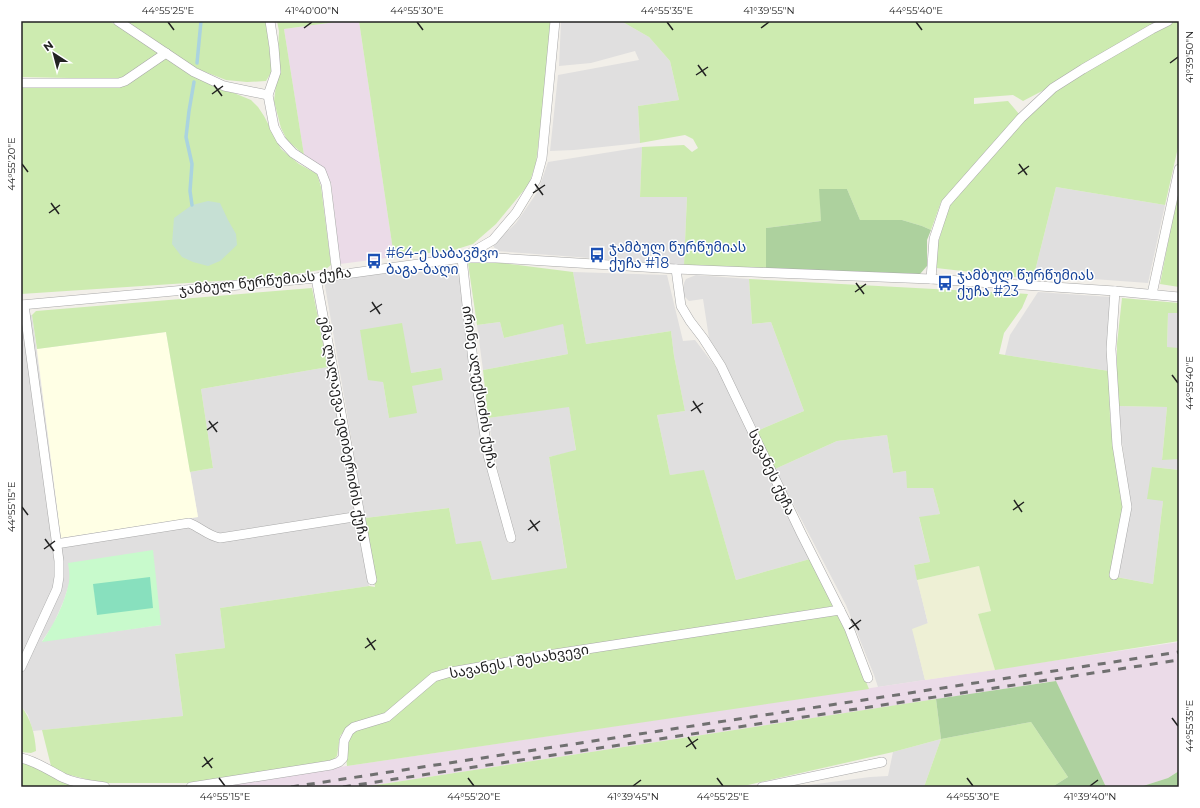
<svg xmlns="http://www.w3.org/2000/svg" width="1200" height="808" viewBox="0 0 1200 808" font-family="Montserrat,'Noto Sans Georgian',sans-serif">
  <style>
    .residential { fill: #e0dfdf; fill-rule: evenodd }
    .industrial { fill: #ebdbe8 }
    .education { fill: #ffffe5 }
    .farmland { fill: #eef0d5 }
    .grass { fill: #cdebb0 }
    .forest { fill: #add19e }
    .wetland { fill: #c6e0d4 }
    .park { fill: #c8facc }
    .pitch { fill: #88e0be }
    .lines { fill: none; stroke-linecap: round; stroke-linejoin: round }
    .stream { stroke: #aad3df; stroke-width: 3.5 }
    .minor-casing { stroke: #a9a9a9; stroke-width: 10 }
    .minor { stroke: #fff; stroke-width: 9 }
    .rail { stroke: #707070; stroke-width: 3; stroke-dasharray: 8 8; stroke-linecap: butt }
    .ticks { fill: none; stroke: #222; stroke-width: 1.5 }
    .labels { text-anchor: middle; stroke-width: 3; stroke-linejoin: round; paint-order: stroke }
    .transit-label { font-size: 14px; fill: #164399; stroke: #fff; text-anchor: start }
    .street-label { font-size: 14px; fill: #222; stroke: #fff }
    .neatline { fill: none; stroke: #222; stroke-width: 1.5 }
    .ticks-label { font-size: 10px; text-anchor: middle; fill: #222 }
  </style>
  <rect width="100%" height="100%" fill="#f2efe9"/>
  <g class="residential">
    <polygon points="561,21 621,21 649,37 670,61 679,100 638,106 640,143 574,150 550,151 558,75 639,60 635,51 591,63 559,66"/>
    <polygon points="642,147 640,197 687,197 684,265 496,251 493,245 516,223 538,191 548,162"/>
    <polygon points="1056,187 1165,205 1148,283 1066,277 1033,279"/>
    <path d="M459 266 484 457 508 543 514 542 494 454 488 418 569 406 576 451 549 457 567 569 492 580 481 542 456 545 449 508 365 518 324 280ZM441 368 412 386 389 418 383 382 411 373Z"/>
    <polygon points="573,272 667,275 683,341 695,340 718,370 810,559 736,580 704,471 670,475 657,415 685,411 674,356 671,331 586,344"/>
    <polygon points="696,275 749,279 752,324 771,322 804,411 757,431 725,363 709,338 703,299 689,301 684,296 684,283 686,279"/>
    <polygon points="1038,292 1111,297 1109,371 1005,355 1010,335"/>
    <polygon points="1168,312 1179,313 1179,348 1167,348"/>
    <path d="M32 315 61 537 198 517 190 472 213 468 201 389 328 367 369 586 220 608 225 648 175 654 183 716 33 731 28 715 21 706V317ZM70 581 161 625 42 641 53 625 64 600Z"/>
    <polygon points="500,322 504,338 563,323 568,354 483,370 477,325"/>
    <polygon points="1117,406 1167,407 1162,459 1179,459 1179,470 1152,467 1163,501 1153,584 1117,577 1131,508"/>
    <polygon points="887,435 893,473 906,471 908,488 933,488 940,514 919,518 930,562 914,565 928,624 913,630 925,680 878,687 874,675 846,605 775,469 837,441"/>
    <polygon points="941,739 924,787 793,787 870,777 888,776 893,752"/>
  </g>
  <g class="industrial">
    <polygon points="343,21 359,21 394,257 340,264 331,183 325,169 304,155 284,29"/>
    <polygon points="1179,642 1179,771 1168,778 1140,787 1106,787 1055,681 363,787 206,787"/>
  </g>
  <polygon class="education" points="166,332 198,517 61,538 37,349"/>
  <polygon class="farmland" points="979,566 992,611 978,614 995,670 925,680 912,629 928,623 917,580"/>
  <g class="grass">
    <polygon points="21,21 107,21 115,24 161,53 125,77 118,79 21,77"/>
    <polygon points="122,21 266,21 272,71 266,81 247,82 226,80 195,68"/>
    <polygon points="277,21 343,21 284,29 304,155 287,140 281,128 274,101 276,85 279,31"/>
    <polygon points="359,21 553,21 536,163 529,184 496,224 473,244 454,250 394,257"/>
    <polygon points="621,21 1160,21 1046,89 1023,101 1013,95 974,98 974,104 1008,101 1019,114 941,202 931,230 922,226 902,220 860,220 847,189 820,189 821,221 766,228 766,269 684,265 687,197 640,197 642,147 684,145 692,152 698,148 693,139 685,135 640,143 638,106 679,100 670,61 649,37"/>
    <polygon points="1177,21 1179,21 1179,143 1165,205 1056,187 1033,279 936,268 938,243 950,203 1026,118 1057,89 1151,32"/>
    <polygon points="167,56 217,88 234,93 251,100 258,107 264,116 281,149 299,164 317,174 321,187 331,265 326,269 278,277 21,294 21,88 26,85 122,86"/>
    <polygon points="1179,186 1179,287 1160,284"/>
    <polygon points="494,262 573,272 586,344 671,331 674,356 685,411 657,415 670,475 704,470 736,580 810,559 835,606 443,669 428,676 420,683 385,716 346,729 340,736 337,756 333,760 194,783 101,783 66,774 51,766 42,730 183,716 175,654 225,648 220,608 369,586 375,587 365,518 449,508 456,544 481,541 492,580 567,568 549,457 576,450 569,407 488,418 483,370 568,354 563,324 504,338 500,322 477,325 468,263"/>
    <polygon points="749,279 1028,294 1022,308 1004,333 999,354 1109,371 1110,419 1117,459 1124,507 1111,576 1153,584 1163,501 1147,499 1152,467 1179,470 1179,641 995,670 978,614 991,611 979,566 917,580 914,565 930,562 919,517 940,514 933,488 907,488 906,471 893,473 887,435 837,441 775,469 757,431 804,411 771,322 752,324"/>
    <polygon points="312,288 328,367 201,389 213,468 190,472 166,332 37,349 32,315 36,311"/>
    <polygon points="1122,298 1179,303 1179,313 1168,313 1167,347 1179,348 1179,459 1162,460 1167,407 1117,406 1117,344"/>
    <polygon points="402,323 411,373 441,368 443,380 412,386 417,413 389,418 383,382 368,380 360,330"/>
    <polygon points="838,613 869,689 347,766 346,756 348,741 350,735 357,730 371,726 436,679 460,673"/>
    <polygon points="936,699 941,739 1031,722 1068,777 1052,787 924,787 941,739 893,752 748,785 723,787 363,787"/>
    <path d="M21 706C31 719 35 734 36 751L31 753 21 752Z"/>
    <polygon points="21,763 25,763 52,776 83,787 21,787"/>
  </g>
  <g class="forest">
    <polygon points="819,189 847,189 860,220 902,220 922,226 931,230 927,240 927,266 920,274 766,269 766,228 821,221"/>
    <polygon points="1056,681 1106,787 1052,787 1068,777 1031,722 941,739 936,699"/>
    <polygon points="1179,771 1179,787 1140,787 1168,778"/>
  </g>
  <polygon class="wetland" points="208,201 220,203 228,220 236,234 237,245 220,261 208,266 193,262 182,257 172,244 174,218 192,205"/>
  <path class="park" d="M153 550 161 625 42 642C54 624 65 603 69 582 70 576 69 569 68 563Z"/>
  <polygon class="pitch" points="150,577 153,608 97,615 93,584"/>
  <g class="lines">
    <g class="stream">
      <polyline points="197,63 201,21"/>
      <polyline points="192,205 190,191 192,164 186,137 189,111 194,82"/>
    </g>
    <g class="minor-casing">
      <g id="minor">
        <polyline points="118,21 194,72 224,86 268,95"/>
        <polyline points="270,21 274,47 276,72 268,95 274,127 281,140 293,153 321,171 326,184 337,274"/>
        <polyline points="21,83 119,83 125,81 166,53"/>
        <polyline points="676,269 681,306 690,321 703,338 721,366 801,533 849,628 868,678"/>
        <polyline points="316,278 372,580"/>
        <polyline points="931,279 934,239 946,203 1021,118 1053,88 1083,69 1152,29 1168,21"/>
        <polyline points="1152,294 1179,169"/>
        <polyline points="21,305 316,278 462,258 496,258 676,269 931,279 1115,291 1179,297"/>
        <polyline points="511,538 488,455 473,361 462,258 493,240 516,213 536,180 542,158 555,21"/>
        <path d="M56 544 189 523C200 527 208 536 220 538L360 516"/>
        <polyline points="1114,575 1127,507 1117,445 1111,349 1115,291"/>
        <polyline points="21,667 57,589 59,577 59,561 24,305"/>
        <path d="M21 758C36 761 50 771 64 778 77 784 91 785 105 787"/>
        <polyline points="191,787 331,765 339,762 343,758 344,741 349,731 354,727 387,717 434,677 451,672 535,657 840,610"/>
        <polyline points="762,787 882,762"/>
      </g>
    </g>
    <use href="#minor" class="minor"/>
    <g class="rail">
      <polyline points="291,787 1179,652"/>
      <polyline points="343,787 1179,660"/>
    </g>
  </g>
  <path class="ticks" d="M168 22 174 30M417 22 423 30M667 22 673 30M916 22 922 30M304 28 312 22M761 28 769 22M1170 63 1178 57M698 65 706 76M696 75 708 67M214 85 222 96M212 94 223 86M22 164 28 172M1019 164 1027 175M1018 174 1029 166M535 184 543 195M533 193 545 185M51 203 59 214M49 213 60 205M856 283 864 294M855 292 866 284M372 302 380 314M370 312 382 304M1172 375 1178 383M693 401 701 413M691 411 703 403M209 421 217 432M207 430 218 422M1014 500 1022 512M22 507 28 515M1013 510 1024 502M530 520 538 531M528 530 540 521M45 539 54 551M44 549 55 541M851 619 859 630M849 629 861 620M367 638 375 650M365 648 376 640M1172 718 1178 726M688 737 696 749M686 747 698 739M204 757 212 768M202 767 213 758M219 778 225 786M468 778 474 786M717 778 723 786M967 778 973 786M633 786 641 780M1090 786 1098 780"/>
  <defs>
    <g id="bus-bare" transform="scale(1.2)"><path d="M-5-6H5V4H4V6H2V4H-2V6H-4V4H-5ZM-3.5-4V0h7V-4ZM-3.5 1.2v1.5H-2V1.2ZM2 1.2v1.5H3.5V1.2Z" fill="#1a4fb4" stroke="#fff" stroke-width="2.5" paint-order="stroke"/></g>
  </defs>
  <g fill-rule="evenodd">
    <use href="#bus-bare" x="597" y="255"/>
    <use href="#bus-bare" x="374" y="261"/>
    <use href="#bus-bare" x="945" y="283"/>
  </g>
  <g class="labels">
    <g class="transit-label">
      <text x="609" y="252">ჯამბულ წურწუმიას<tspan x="609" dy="16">ქუჩა #18</tspan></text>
      <text x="386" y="258">#64-ე საბავშვო<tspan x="386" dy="16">ბაგა-ბაღი</tspan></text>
      <text x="957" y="280">ჯამბულ წურწუმიას<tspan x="957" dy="16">ქუჩა #23</tspan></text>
    </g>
    <g class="street-label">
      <text transform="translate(265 281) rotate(-6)" y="5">ჯამბულ წურწუმიას ქუჩა</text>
      <text transform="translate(480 387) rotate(81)" y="5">ირინე ალექსიძის ქუჩა</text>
      <text transform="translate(344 429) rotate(80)" y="5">ემა ლალაევა-ედიბერიძის ქუჩა</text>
      <text transform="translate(772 472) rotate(65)" y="5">სავანეს ქუჩა</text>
      <text transform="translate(519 661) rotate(-10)" y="5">სავანეს I შესახვევი</text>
    </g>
  </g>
  <rect width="1200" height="808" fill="none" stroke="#ffffff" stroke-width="44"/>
  <g transform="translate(54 54) rotate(324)" stroke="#ffffff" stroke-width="3" paint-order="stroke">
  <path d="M0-3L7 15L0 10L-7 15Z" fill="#222222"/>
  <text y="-6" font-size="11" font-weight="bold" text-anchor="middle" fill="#222222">N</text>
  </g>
  <rect x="22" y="22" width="1156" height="764" class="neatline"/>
  <g class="ticks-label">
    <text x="168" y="14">44°55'25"E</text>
    <text x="312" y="14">41°40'00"N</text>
    <text x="417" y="14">44°55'30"E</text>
    <text x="667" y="14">44°55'35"E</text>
    <text x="769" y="14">41°39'55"N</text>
    <text x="916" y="14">44°55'40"E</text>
    <text transform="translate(1189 57) rotate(-90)" y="4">41°39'50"N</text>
    <text transform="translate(11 164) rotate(-90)" y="4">44°55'20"E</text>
    <text transform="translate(1189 383) rotate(-90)" y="4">44°55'40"E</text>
    <text transform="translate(11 507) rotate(-90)" y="4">44°55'15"E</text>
    <text transform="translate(1189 726) rotate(-90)" y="4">44°55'35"E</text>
    <text x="225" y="800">44°55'15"E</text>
    <text x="474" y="800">44°55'20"E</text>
    <text x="633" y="800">41°39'45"N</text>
    <text x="723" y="800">44°55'25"E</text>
    <text x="973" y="800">44°55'30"E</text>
    <text x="1090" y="800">41°39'40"N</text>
  </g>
</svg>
